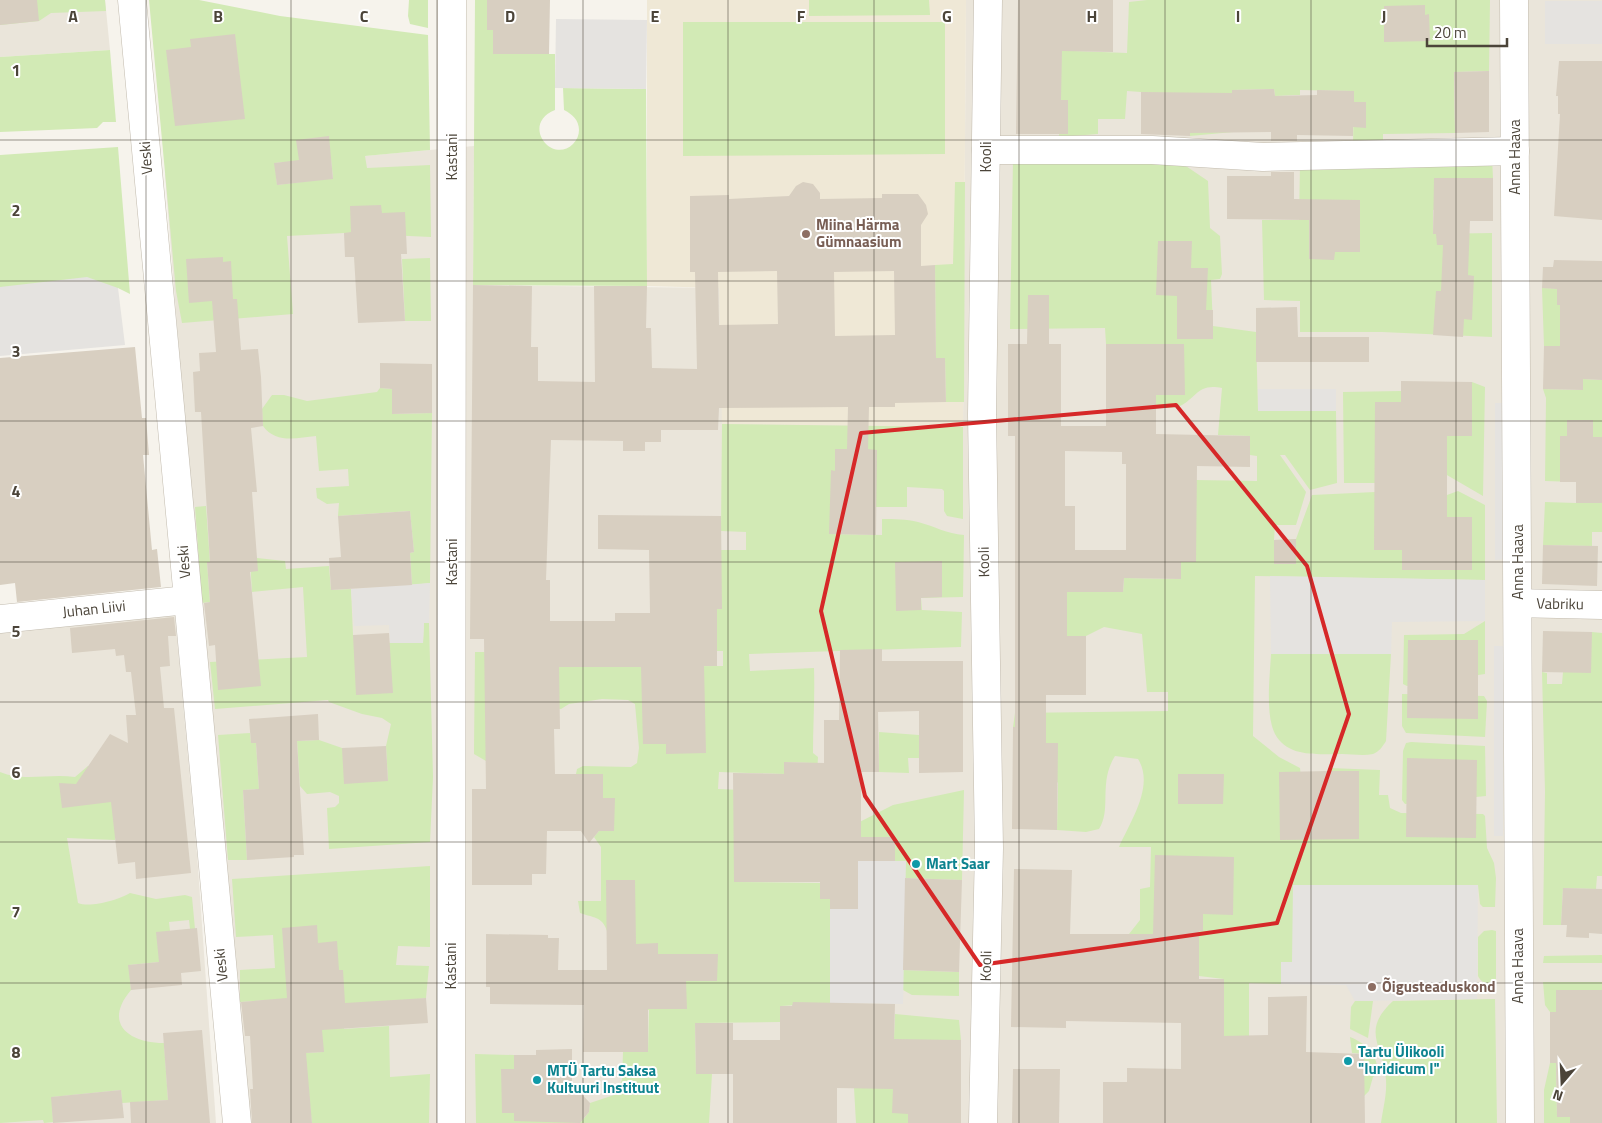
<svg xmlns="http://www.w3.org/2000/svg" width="1602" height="1123" viewBox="0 0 1602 1123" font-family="'Titillium Web',sans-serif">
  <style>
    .residential { fill: #eae5da }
    .education { fill: #efe8d6 }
    .green { fill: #d2eab5; fill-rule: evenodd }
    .parking { fill: #e5e3e0 }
    .building { fill: #d8cfc1; fill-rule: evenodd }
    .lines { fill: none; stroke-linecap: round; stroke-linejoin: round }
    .minor-casing { stroke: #c2bbae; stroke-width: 29 }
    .minor { stroke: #fff; stroke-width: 28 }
    .marked { fill: none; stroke: #d62828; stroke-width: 4; stroke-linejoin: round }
    .grid { fill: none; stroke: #4b4439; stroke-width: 1; stroke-opacity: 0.55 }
    .education-dot { fill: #8d6e63; stroke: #fff; stroke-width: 2 }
    .culture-dot { fill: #0f9aa8; stroke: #fff; stroke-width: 2 }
    .labels { text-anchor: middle; stroke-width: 4; stroke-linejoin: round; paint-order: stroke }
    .street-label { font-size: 15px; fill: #4b4439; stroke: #fff }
    .education-label { font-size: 15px; font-weight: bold; fill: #785e54; stroke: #fff; text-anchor: start }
    .culture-label { font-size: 15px; font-weight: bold; fill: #0d838f; stroke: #fff; text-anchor: start }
    .grid-label { font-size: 16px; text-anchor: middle; font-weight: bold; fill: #4b4439; stroke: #fff; stroke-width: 4; stroke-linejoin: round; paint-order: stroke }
  </style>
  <rect width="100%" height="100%" fill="#f6f3ec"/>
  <g class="residential">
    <polygon points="0,0 105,0 110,50 0,57"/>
    <polygon points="966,0 1602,0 1602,1123 240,1123 165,174 474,146 473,285 719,288 963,427"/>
    <polygon points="174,606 197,854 216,1123 0,1123 0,625"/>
  </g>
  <polygon class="education" points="647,0 966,0 963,427 722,424 719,288 647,286"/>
  <g class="green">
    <polygon points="0,0 105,0 106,11 51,13 39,21 0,25"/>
    <path d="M149 0H199L280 16 428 35 430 150 365 156 367 168 430 165 431 237 344 233 287 236 293 314 182 323 176 291ZM331 159 333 178 277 185 275 163Z"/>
    <polygon points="409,0 428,0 428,28 410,24 408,16"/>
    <path d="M475 0H487V29L493 30V54H555V110C520 124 552 165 573 144 577 140 579 135 579 130 579 120 572 114 564 110L563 88 646 89 647 286 473 285Z"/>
    <polygon points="809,0 929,0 930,15 809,16"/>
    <polygon points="1147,0 1490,0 1489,71 1454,72 1455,133 1383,134 1383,145 1353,145 1354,91 1300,90 1300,95 1297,95 1275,96 1274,89 1232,90 1233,132 1190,136 1141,92 1127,91 1125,119 1098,119 1098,134 1059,137 1061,80 1049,50 1127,53 1129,2"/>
    <polygon points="683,22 945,22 945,154 683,156"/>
    <polygon points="110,50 116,122 103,122 97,128 0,132 0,57"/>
    <polygon points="118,147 130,294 118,288 0,287 0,155"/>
    <polygon points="1492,158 1493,178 1434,178 1448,209 1433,210 1433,234 1492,233 1492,337 1382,332 1300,332 1300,301 1264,300 1262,220 1299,220 1300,166"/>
    <path d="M1013 159 1177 160 1208 181 1210 228 1220 236 1222 274 1220 279 1211 280 1213 326 1256 332 1258 411H1336L1337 483 1310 490 1285 455H1280L1306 492 1296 525H1275L1274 540 1296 539 1312 495 1375 492V550H1402V570H1472V517H1447V495L1458 491 1485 505V580L1255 576 1253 736 1279 757 1300 768 1301 779 1329 771 1330 768 1380 770 1379 795H1388L1390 808 1401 813 1483 814 1485 816 1487 848 1494 863 1496 878 1495 907H1483L1480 904 1478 885 1292 962H1281V984L1249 983V1055L1224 1038V979L1199 976H1128L1129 934 1140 920V889L1150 887 1151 847H1119C1130 822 1155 786 1138 759L1115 756C1098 783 1112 809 1099 829L1086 832 1057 830 1058 783 1013 727 1015 713 1168 711V692H1147L1142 634 1104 627 1086 636H1067V592H1123L1124 578 1181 579V562H1196V480L1257 481V456L1250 455V436L1218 435 1222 388C1197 383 1197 398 1180 406 1168 410 1149 407 1136 407L1106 344 1105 328 1010 329ZM1213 326V339H1177Z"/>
    <polygon points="955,182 965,182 964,402 946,402 945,358 936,358 935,265 953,264"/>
    <polygon points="430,258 431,321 405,321 402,259"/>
    <polygon points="1542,288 1602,290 1560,329 1560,346 1544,346"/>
    <polygon points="1583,379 1602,380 1602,532 1592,532 1592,546 1543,545 1545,502 1576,503 1576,482 1545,481 1546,398 1543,389 1582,390"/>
    <polygon points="1472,382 1485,387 1483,496 1440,471 1447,436 1472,436"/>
    <path d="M380 388 392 389V414L432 413 430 583 412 585 410 553 414 552 410 511 338 516 339 503 327 504 317 498 316 488 349 486 348 469 319 471 316 436C297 438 276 444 263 426L262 409 272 395H284L307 401 377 392Z"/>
    <polygon points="1401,391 1401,402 1375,402 1376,483 1344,483 1343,392"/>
    <path d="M722 424 963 427V519L947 516 944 511V491L942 489 907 487V507H836L830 534 882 535V519C895 519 906 519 918 522 934 526 947 534 964 535L963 597 921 598 922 610 962 612 961 647 749 654 750 671 814 668C815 697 813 724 813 753L818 757 817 773 813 763 785 762 784 774 719 772 718 789 783 792 734 882 820 883V899H830V1003L781 1006 780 1022 695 1023 696 1074H712L709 1123H476L475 1054 514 1055 581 1122 589 1112 590 1103 614 1095 622 1080 623 1052H648L649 1010H610L607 931C602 916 593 918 580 913L578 901H601V847L594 837 599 831 603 774H576L577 769 583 766 631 767 637 763 639 748 635 704 628 700 602 699 569 704 561 709 547 710 486 761 474 754V748L475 652H571V667L723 666V651H655L657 550H746V532L721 531Z"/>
    <polygon points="206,506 210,562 207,562 210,602 202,603 195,507"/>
    <polygon points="257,558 285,561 286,569 329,566 331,590 351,589 353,635 390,643 423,643 424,622 429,623 433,777 430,842 329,849 327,808 335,807 339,803 339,796 330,792 307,794 300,786 297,741 319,740 342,748 388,781 386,746 391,724 382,718 362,714 329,702 328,700 215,709 210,662 307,657 303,587 252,592 250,559"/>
    <polygon points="1485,621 1485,674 1407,686 1403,684 1404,635 1464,634"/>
    <polygon points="1592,632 1602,633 1602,876 1597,876 1596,889 1563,888 1561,925 1543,925 1545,792 1542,672 1547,673 1547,684 1562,684 1563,672"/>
    <path d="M1271 654H1391L1386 741C1383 746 1379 752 1373 754 1363 756 1352 754 1342 754 1319 754 1288 758 1275 734 1265 714 1270 676 1271 654Z"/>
    <polygon points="1402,694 1484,696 1487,701 1485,737 1406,733 1402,726"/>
    <polygon points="879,732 919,735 919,758 908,758 909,773 879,772"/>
    <polygon points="250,733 251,743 256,743 259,789 243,790 247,860 228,860 218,735"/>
    <polygon points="1411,742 1485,746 1486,796 1405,804 1402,800 1403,751 1406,743"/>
    <path d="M88 766 116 784 115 840 67 838 78 903C90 908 119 900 130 893L156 899 185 895 192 897 195 929H190L189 920 169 922 170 931 159 962 129 965 131 990C103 1023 128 1043 164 1043L168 1100 122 1103 121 1090 52 1097 53 1122 44 1123 43 1120 0 1123V772C24 782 50 773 75 777Z"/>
    <polygon points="964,790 962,880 905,878 895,861 895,837 830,837 893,805"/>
    <polygon points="430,866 430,947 398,946 396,965 429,966 426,998 342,1008 344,1029 389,1026 390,1077 430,1074 429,1123 312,1123 304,1053 323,1052 269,1000 240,1002 240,970 275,968 273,935 236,937 232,879"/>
    <path d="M1492 930 1496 931V983C1488 984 1482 984 1478 976V937L1484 931Z"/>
    <polygon points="1602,955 1602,963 1543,963 1544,956"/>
    <polygon points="903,970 959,972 959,996 912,995 903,990"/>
    <polygon points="1543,982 1602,982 1602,990 1556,1012 1550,1012 1545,1005"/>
    <path d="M1495 999 1497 1123H1381C1383 1108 1387 1095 1386 1080 1385 1047 1359 1032 1393 1001Z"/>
    <polygon points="1355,1001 1373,1001 1368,1038 1350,1029 1351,1007"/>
    <polygon points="895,1014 959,1020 961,1040 920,1123 856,1123 854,1088 871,1088 872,1038 894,1038"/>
    <path d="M1350 1037C1367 1044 1378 1055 1378 1074L1373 1077 1369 1091 1364 1096V1054L1352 1053Z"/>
    <polygon points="1550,1063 1556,1063 1557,1117 1570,1117 1570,1123 1544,1123 1544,1090"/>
  </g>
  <g class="parking">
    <rect x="1545" y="1" width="57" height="43"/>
    <polygon points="556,19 647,20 646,89 555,88"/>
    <polygon points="87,277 118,288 125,345 0,356 0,287"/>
    <rect x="1258" y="389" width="78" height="22"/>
    <polygon points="1495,403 1506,403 1506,559 1495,560"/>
    <polygon points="1270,576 1485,580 1485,621 1392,622 1391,654 1271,654"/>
    <polygon points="430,583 429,623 424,623 423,643 390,643 389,625 354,626 351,589"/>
    <polygon points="1494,646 1504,646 1503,836 1494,836"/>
    <polygon points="858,861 906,861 903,1004 830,1003 830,909 858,909"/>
    <polygon points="1293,885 1478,885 1477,999 1355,1001 1346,985 1281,984 1281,962 1292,962"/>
  </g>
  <g class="building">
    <polygon points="0,0 37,0 39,21 0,25"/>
    <polygon points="487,0 550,0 549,54 493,54 493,30 487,30"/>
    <polygon points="1018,0 1113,0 1113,52 1062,51 1061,100 1068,100 1068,134 1016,134"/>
    <polygon points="1425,5 1425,15 1429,14 1430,41 1384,42 1384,6"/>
    <polygon points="235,34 245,119 175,126 166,50 191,47 190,39"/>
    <polygon points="1559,61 1602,61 1602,220 1554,216 1560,114 1558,114 1558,96 1556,96"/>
    <polygon points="1489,71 1489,132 1455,133 1454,72"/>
    <polygon points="1274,89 1275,96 1317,95 1317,90 1354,91 1354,102 1366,102 1366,128 1353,127 1353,136 1297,135 1297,141 1271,141 1271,132 1190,133 1190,136 1141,134 1141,92 1232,93 1232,90"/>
    <polygon points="329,136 333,179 277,185 274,163 299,160 296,140"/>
    <polygon points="1271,172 1294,172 1294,199 1360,200 1360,252 1335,252 1334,260 1309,259 1309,220 1227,219 1227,176 1271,176"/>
    <polygon points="1434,178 1493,178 1493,221 1470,221 1468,275 1474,276 1472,320 1464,319 1463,337 1433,335 1436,291 1441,291 1443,245 1437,245 1436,234 1433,234"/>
    <path d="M803 182 813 184 820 193V199L882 198V194H918L926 205 928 214 921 225V266L935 265 936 358H945L946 402 895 403V407H869L868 449 877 450 876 535 829 534 831 470 835 471V449H847L848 407 719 408 718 430H661V442H645V451H623V441L551 440 546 580H550V621H615V613H650L649 550 598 549V515L721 516 722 609H717V666H704L706 753 666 754V744H643L641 667H559L560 729H554L555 774H603V798H615L614 831H599L589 843 581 831H547L546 874H532V885H472V789H486L484 639H470L473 285 532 286 531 347H538V381L595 382 594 286H647L646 328H651L652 368 697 369 695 272H690V196L729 195V199L789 196 796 186ZM777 271 778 324 719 325 718 272ZM894 271 895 335 835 336 834 272Z"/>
    <polygon points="381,205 382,213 405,212 407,254 401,254 405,321 358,323 354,257 345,257 344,233 351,232 350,206"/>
    <polygon points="1158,241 1192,241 1191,268 1208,268 1206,310 1213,310 1213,339 1177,339 1177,296 1156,295"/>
    <polygon points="223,257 223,262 231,261 233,299 237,299 241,350 258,349 261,377 263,426 251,428 257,492 252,492 258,571 250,572 261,686 218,690 215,645 209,646 204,603 210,602 207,562 210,562 201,412 195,412 193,372 200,371 199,353 216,352 212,301 189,303 186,259"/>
    <polygon points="1554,260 1602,261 1602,380 1583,379 1583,390 1543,389 1544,346 1560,346 1560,305 1557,305 1557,289 1542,288 1543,267 1553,267"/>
    <path d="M1028 295H1049V344H1061V426H1106V344H1184L1185 395H1156V434L1250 436V467L1197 466 1196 562H1181V579L1124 578 1123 592H1067V636H1086V695H1046V743H1058L1057 830 1012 829 1013 727H1015V436H1008V344H1027ZM1065 451 1122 452V464H1126V550H1075V506H1065Z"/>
    <polygon points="1297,307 1298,337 1369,337 1369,362 1256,362 1256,308"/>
    <polygon points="135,347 142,418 146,418 149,455 143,455 152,550 157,549 161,587 17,602 15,583 0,585 0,358"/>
    <polygon points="380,363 432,364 432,413 392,414 392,389 380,388"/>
    <polygon points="1401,381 1472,382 1472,436 1447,436 1447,517 1472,517 1472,570 1402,570 1402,550 1374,550 1375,402 1401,402"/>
    <polygon points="1567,420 1593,420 1593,437 1602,437 1602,503 1576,503 1576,482 1560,482 1560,436 1567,436"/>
    <polygon points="410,511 414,552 410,553 412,585 331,590 329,558 341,557 338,516"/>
    <polygon points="1296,539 1296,564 1274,564 1274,540"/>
    <polygon points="1543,545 1598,546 1597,586 1542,584"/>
    <polygon points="942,561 942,597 921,598 921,610 896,611 895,562"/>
    <polygon points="174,617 176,636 168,636 170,666 160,667 164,708 174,708 191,873 136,879 135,862 118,864 111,802 62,808 59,783 76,784 110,734 128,743 126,715 136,715 131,672 126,672 124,655 116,656 115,649 72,653 70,628"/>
    <polygon points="1543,631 1592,632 1591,673 1542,672"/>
    <polygon points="389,633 393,693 356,695 353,635"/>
    <polygon points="1408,640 1478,640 1478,719 1407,718"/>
    <polygon points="882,649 882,661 963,661 963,772 919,773 919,711 878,712 879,772 861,772 861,837 895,837 895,861 858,861 858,909 830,909 830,899 820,899 820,882 734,882 733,773 784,774 784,762 824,763 824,720 839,720 840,650"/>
    <polygon points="318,714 319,740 297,741 304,855 294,855 294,857 247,860 243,790 259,789 256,743 251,743 249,719"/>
    <polygon points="386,746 388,781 344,784 342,748"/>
    <polygon points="1407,758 1477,760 1476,838 1406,837"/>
    <polygon points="1329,771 1359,771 1359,839 1280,840 1279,772"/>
    <polygon points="1178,774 1224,774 1223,804 1178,804"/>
    <polygon points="1155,855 1234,857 1233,915 1203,914 1203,931 1199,931 1199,979 1224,979 1224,1036 1268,1035 1268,997 1307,996 1306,1052 1364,1054 1365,1123 1103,1123 1103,1082 1127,1082 1127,1068 1181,1069 1181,1023 1066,1021 1066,1028 1011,1027 1014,869 1072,870 1070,934 1153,934"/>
    <polygon points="905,878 962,880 959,972 903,970"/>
    <polygon points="606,880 635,880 636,944 658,943 658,954 718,954 717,981 686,981 687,1009 648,1009 648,1052 583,1052 584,1005 490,1004 490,987 486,987 486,934 548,935 548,938 559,938 558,970 607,970"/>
    <polygon points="1563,888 1602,889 1602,934 1589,933 1589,938 1566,937 1567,925 1561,925"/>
    <polygon points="317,925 318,943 337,941 339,970 343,970 345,1003 426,998 428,1023 322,1030 324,1052 306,1053 312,1123 252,1123 250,1089 253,1089 250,1036 245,1036 241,1002 287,998 282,928"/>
    <polygon points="197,928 201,971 181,973 182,985 131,990 128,965 159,962 156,932"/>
    <polygon points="1556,990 1602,990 1602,1123 1570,1123 1570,1117 1557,1117 1556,1063 1550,1063 1550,1012 1556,1012"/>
    <polygon points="793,1002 895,1004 894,1039 961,1040 961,1123 908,1123 908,1114 892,1113 893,1089 837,1088 837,1123 733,1123 733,1074 696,1074 695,1023 733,1023 733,1040 780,1040 780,1006 792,1006"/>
    <polygon points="202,1030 210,1123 131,1123 130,1102 168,1100 163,1033"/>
    <polygon points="572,1049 572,1084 590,1103 589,1112 580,1123 514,1121 514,1113 502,1113 501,1069 514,1069 514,1055 536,1055 536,1050"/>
    <polygon points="1013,1069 1060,1069 1059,1123 1012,1123"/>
    <polygon points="121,1090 124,1118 53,1123 51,1097"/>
  </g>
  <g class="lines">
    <g class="minor-casing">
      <g id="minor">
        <polyline points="132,0 237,1123"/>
        <polyline points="1514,0 1520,1123"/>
        <polyline points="986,150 1152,150 1263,157 1515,151"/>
        <polyline points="1518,603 1602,605"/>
        <polyline points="0,619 187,600"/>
        <polyline points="451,1123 452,0"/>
        <polyline points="983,1123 989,848 982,415 988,0"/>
      </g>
    </g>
    <use href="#minor" class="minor"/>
  </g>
  <path class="marked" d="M1176 405 1307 566 1349 714 1277 923 980 965 865 796 821 611 861 433Z"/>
  <path class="grid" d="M146 0V1123M291 0V1123M437 0V1123M583 0V1123M728 0V1123M874 0V1123M1019 0V1123M1165 0V1123M1311 0V1123M1456 0V1123M0 140H1602M0 281H1602M0 421H1602M0 562H1602M0 702H1602M0 842H1602M0 983H1602"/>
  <g class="education-dot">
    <circle cx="806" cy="234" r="5"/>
    <circle cx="1372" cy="987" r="5"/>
  </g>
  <g class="culture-dot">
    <circle cx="916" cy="864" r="5"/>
    <circle cx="1348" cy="1061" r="5"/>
    <circle cx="537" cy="1080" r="5"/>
  </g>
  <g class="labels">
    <g class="street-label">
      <text transform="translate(452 157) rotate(-90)" y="5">Kastani</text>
      <text transform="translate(986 157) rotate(-90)" y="5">Kooli</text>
      <text transform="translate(1515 157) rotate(-90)" y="5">Anna Haava</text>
      <text transform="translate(146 158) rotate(-94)" y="5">Veski</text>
      <text transform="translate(184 562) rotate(-94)" y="5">Veski</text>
      <text transform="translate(452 562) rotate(-90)" y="5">Kastani</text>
      <text transform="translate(984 562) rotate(-91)" y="5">Kooli</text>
      <text transform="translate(1518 562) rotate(-90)" y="5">Anna Haava</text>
      <text transform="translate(1560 604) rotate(1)" y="5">Vabriku</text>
      <text transform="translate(94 609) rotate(-6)" y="5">Juhan Liivi</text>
      <text transform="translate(221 965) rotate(-96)" y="5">Veski</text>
      <text transform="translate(451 966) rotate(-90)" y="5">Kastani</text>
      <text transform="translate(986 966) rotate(-89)" y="5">Kooli</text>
      <text transform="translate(1518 966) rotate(-90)" y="5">Anna Haava</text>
    </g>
    <g class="education-label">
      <text x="816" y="230">Miina Härma<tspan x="816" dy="17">Gümnaasium</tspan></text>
      <text x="1382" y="992">Õigusteaduskond</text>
    </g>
    <g class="culture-label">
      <text x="926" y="869">Mart Saar</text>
      <text x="1358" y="1057">Tartu Ülikooli<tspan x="1358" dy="17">"Iuridicum I"</tspan></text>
      <text x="547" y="1076">MTÜ Tartu Saksa<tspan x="547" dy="17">Kultuuri Instituut</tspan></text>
    </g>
  </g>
  <g class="grid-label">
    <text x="73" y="22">A</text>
    <text x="218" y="22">B</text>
    <text x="364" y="22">C</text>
    <text x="510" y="22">D</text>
    <text x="655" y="22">E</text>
    <text x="801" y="22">F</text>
    <text x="947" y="22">G</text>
    <text x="1092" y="22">H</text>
    <text x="1238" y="22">I</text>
    <text x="1384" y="22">J</text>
    <text x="16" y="76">1</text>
    <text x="16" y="216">2</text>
    <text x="16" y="357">3</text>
    <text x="16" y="497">4</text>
    <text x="16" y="637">5</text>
    <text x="16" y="778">6</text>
    <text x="16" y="918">7</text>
    <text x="16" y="1058">8</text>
  </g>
  <g transform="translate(1562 1083) rotate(199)" stroke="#ffffff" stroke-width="4" paint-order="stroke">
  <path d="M0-4L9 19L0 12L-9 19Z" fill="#4b4439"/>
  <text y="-8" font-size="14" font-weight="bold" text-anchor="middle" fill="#4b4439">N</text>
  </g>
  <path d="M1427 38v8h80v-8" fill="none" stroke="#4b4439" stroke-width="2.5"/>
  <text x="1434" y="38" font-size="15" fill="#4b4439" stroke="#ffffff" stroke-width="4" paint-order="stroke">20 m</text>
</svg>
